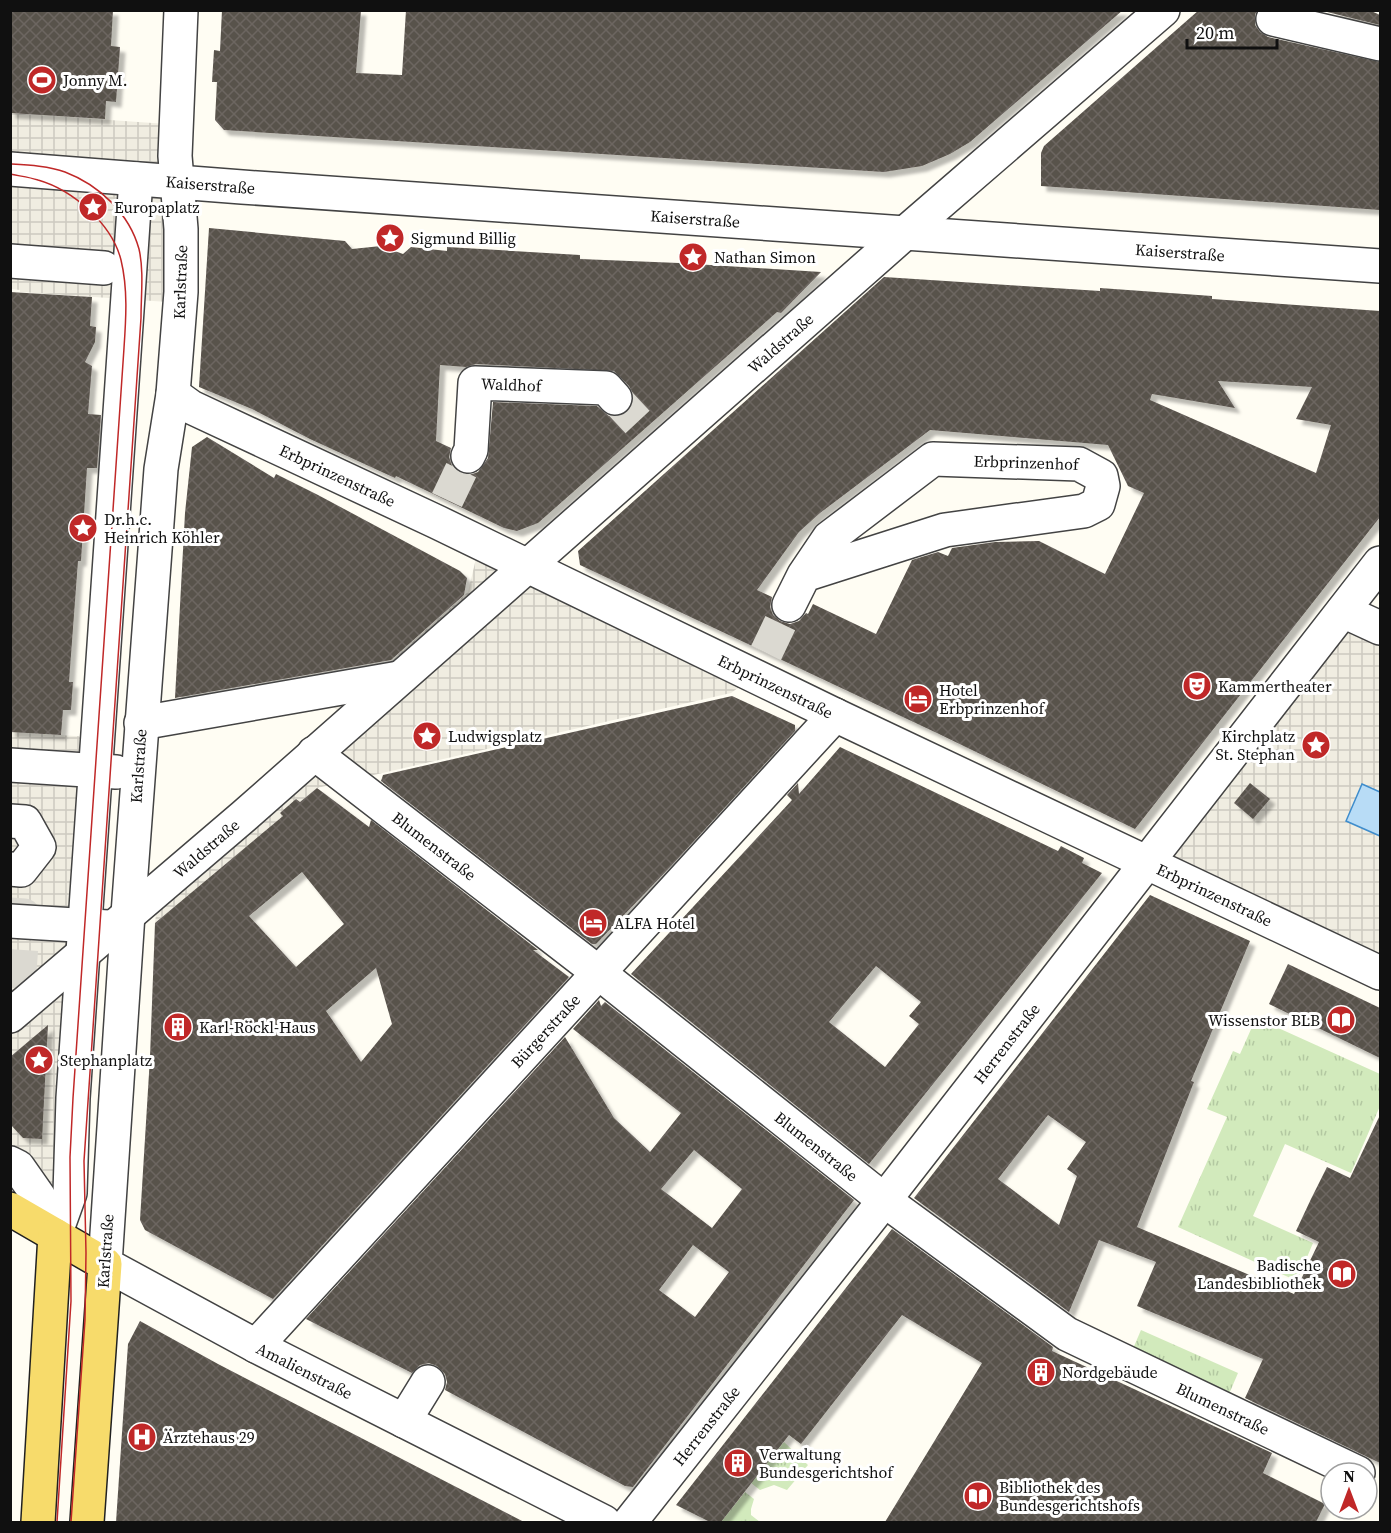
<svg xmlns="http://www.w3.org/2000/svg" width="1391" height="1533" viewBox="0 0 1391 1533" font-family="'Source Serif 4',serif">
  <style>
    .grass { fill: url(#grass-tufts) }
    .plaza { fill: url(#plaza-grid) }
    .water { fill: #b8dcf6; stroke: #3f8dcc; stroke-width: 1.5 }
    .building { fill: url(#building-cross-hatch); fill-rule: evenodd; filter: url(#shadow) }
    .lines { fill: none; stroke-linecap: round; stroke-linejoin: round }
    .minor-tunnel { stroke: #dbd9d1; stroke-width: 33; stroke-dasharray: 33 16; stroke-linecap: butt }
    .minor-casing { stroke: #434343; stroke-width: 36 }
    .major-casing { stroke: #212121; stroke-width: 36 }
    .minor { stroke: #fff; stroke-width: 33 }
    .major { stroke: #f7db6b; stroke-width: 33 }
    .tram { stroke: #c02828; stroke-width: 1.5 }
    .labels { text-anchor: middle; stroke-width: 6; stroke-linejoin: round; paint-order: stroke }
    .poi-label { font-size: 16px; fill: #101010; stroke: #fff; text-anchor: start }
    .street-label { font-size: 16px; fill: #101010; stroke: #fff }
  </style>
  <defs>
    <pattern id="grass-tufts" width="24" height="20" patternUnits="userSpaceOnUse" patternTransform="scale(1.5)"><rect width="24" height="20" fill="#d2eabc"/><path d="M3 7l-1-3M5 7V3M7 7l1-3M15 17l-1-3M17 17v-4M19 17l1-3" fill="none" stroke="#b3c8a1"/></pattern>
    <pattern id="plaza-grid" width="8" height="8" patternUnits="userSpaceOnUse" patternTransform="scale(1.5)"><rect width="8" height="8" fill="#f0ede1"/><path d="M0 4h8M4 0v8" fill="none" stroke="#cdcac0"/></pattern>
    <pattern id="building-cross-hatch" width="8" height="8" patternUnits="userSpaceOnUse" patternTransform="scale(1.5)"><rect width="8" height="8" fill="#59524c"/><path d="M0 0l8 8M0 8l8-8" fill="none" stroke="#6c6661"/></pattern>
    <filter id="shadow"><feDropShadow dx="5.5" dy="5.5" stdDeviation="1.5" flood-color="#0004"/></filter>
  </defs>
  <rect width="100%" height="100%" fill="#fffdf3"/>
  <g class="grass">
    <polygon points="1256,1018 1380,1074 1380,1106 1351,1173 1285,1144 1253,1216 1313,1243 1297,1281 1178,1227 1227,1117 1207,1109 1233,1051 1240,1054"/>
    <polygon points="1141,1330 1238,1373 1229,1394 1132,1351"/>
    <polygon points="784,1442 808,1465 787,1490 774,1485 760,1490 751,1483"/>
    <polygon points="745,1492 754,1499 751,1509 751,1515 760,1522 721,1522"/>
  </g>
  <g class="plaza">
    <polygon points="10,113 181,125 168,302 20,292 20,290 11,289"/>
    <polygon points="480,542 754,676 731,693 317,788 300,802 281,813 283,816 267,830 155,923 159,888 339,712 329,703 174,731 175,698 186,706 383,668 468,592"/>
    <polygon points="1347,620 1380,636 1380,953 1168,854"/>
    <polygon points="11,732 91,737 58,1197 11,1181"/>
  </g>
  <polygon class="water" points="1362,784 1380,792 1380,836 1346,821"/>
  <g class="building">
    <polygon points="10,10 113,10 111,46 120,47 116,102 106,101 105,119 10,113"/>
    <polygon points="222,10 361,10 356,73 402,75 406,10 1123,10 970,142 950,154 922,166 884,172 224,130 215,120 217,82 212,82 214,50 220,51"/>
    <polygon points="1199,10 1257,10 1255,15 1255,25 1260,32 1268,37 1380,62 1380,210 1041,186 1041,153 1044,146"/>
    <polygon points="1319,10 1369,10 1380,15 1380,25"/>
    <path d="M209 228 345 241 352 249 381 246 403 254 411 247 447 251V247L580 255V259L679 263 821 272 781 313 777 312 768 320 538 523 517 531 504 528 396 476 395 478 310 439 252 409 199 387ZM476 364 614 371 629 386 633 394V403L628 411 618 416H609L597 406 493 402 488 458 478 472 469 475 460 473 452 466 449 457 451 448 436 441 440 365 466 367Z"/>
    <path d="M884 277 1100 291V288L1212 296V299L1380 311V517L1135 829 939 734 580 565 578 551ZM1218 381 1312 387 1296 419 1331 425 1316 473 1150 400 1152 394 1235 408ZM930 430 1108 445 1128 486 1144 493 1105 574 1039 541 995 542 952 548 948 556 938 552 912 560 876 634 813 604 808 614 806 613 799 621 790 624 780 621 773 615 770 607 772 597 757 590 799 532 820 513Z"/>
    <polygon points="10,292 92,297 90,326 96,327 95,342 85,362 92,366 88,414 101,415 97,468 87,468 81,561 78,561 69,682 73,682 71,710 63,710 61,735 10,732"/>
    <polygon points="207,437 274,478 276,474 318,495 460,571 467,578 464,595 391,660 175,698 185,513 192,447"/>
    <polygon points="732,696 795,725 795,731 672,865 596,944 592,944 381,781 383,775"/>
    <path d="M840 747 1058 851 1061 846 1084 858 1082 863 1102 873 869 1164 631 974 792 800 787 795 798 783 799 794ZM876 966 921 1002 909 1016 919 1024 885 1067 829 1022Z"/>
    <polygon points="1250,783 1270,799 1253,819 1234,803"/>
    <path d="M317 788 369 827 371 820 538 950H533L569 977 273 1299 145 1230 140 1220 150 1057 155 923 283 816 280 813 296 799 300 802ZM302 872 344 924 296 967 249 916ZM376 968 392 1024 361 1062 326 1011Z"/>
    <path d="M1150 895 1250 941 1191 1081 1194 1082 1137 1227 1294 1294 1319 1242 1296 1231 1311 1199 1327 1167 1350 1178 1380 1115V1463L1245 1398 1263 1359 1137 1306 1156 1262 1099 1240 1069 1312 914 1198ZM1048 1115 1086 1142 1067 1169 1077 1176 1059 1225 998 1179Z"/>
    <polygon points="1288,964 1380,1008 1380,1058 1269,1004"/>
    <path d="M599 1000 601 1006 605 1002 854 1200 633 1487 625 1486 445 1390 447 1382 445 1374 437 1366 429 1363 420 1365 412 1373 306 1319 565 1037 614 1118 650 1152 681 1113 573 1029ZM694 1150 742 1189 712 1228 661 1189ZM693 1245 729 1272 695 1317 659 1290Z"/>
    <polygon points="48,1025 42,1139 23,1138 10,1124 10,1057"/>
    <polygon points="892,1229 1053,1347 1052,1351 1272,1453 1263,1473 1325,1504 1316,1522 885,1522 982,1363 902,1315 801,1444 789,1435 721,1522 710,1522 676,1505"/>
    <polygon points="140,1321 218,1364 524,1522 116,1522 128,1344"/>
  </g>
  <g class="lines">
    <g class="minor-tunnel">
      <polyline points="615,398 645,430"/>
      <polyline points="447,500 468,456"/>
      <polyline points="766,653 789,605"/>
      <polyline points="10,914 24,915 20,972 10,971"/>
    </g>
    <g class="minor-casing">
      <g id="minor">
        <path id="s1" d="M181 10 175 156 181 229V292L173 394 161 469 128 914 105 1264 256 1346 604 1522"/>
        <polyline points="1273,19 1380,44"/>
        <path id="s2" d="M10 169 242 187 1380 266"/>
        <polyline points="10,261 104,268"/>
        <path id="s3" d="M173 394 191 407 437 522 835 715 1380 973"/>
        <path id="s4" d="M468 456 471 450 475 383 606 388 615 398"/>
        <path id="s5" d="M789 605 804 575 829 538 933 459 1079 464 1101 476 1103 486 1098 504 1084 511 945 530 804 575"/>
        <polyline points="1343,611 1380,628"/>
        <polyline points="141,723 399,678"/>
        <path id="s6" d="M314 753 599 973 884 1200 1067 1334 1358 1473"/>
        <polyline points="10,765 116,772"/>
        <polyline points="10,821 25,822 39,847 21,870 10,869"/>
        <polyline points="10,921 108,927"/>
        <path id="s7" d="M10 1016 244 816 905 233 1163 10"/>
        <polyline points="10,1163 18,1167 39,1197"/>
        <polyline points="55,1235 70,1193 73,1098 136,179"/>
        <path id="s8" d="M256 1346 835 715"/>
        <polyline points="404,1421 428,1382"/>
        <path id="s9" d="M630 1522 872 1216 1380 563"/>
      </g>
    </g>
    <g class="major-casing">
      <g id="major">
        <polyline points="10,1209 105,1264 87,1522"/>
        <polyline points="38,1522 55,1235"/>
      </g>
    </g>
    <use href="#minor" class="minor"/>
    <use href="#major" class="major"/>
    <g class="tram">
      <path d="M10 164C28 165 49 166 65 172 99 185 129 213 139 249 144 271 141 295 141 318L84 1161 86 1253 85 1320 71 1522"/>
      <path d="M10 174C19 176 29 177 38 180 73 190 112 224 121 260 128 289 126 319 124 348L73 1098 70 1157 71 1301 57 1522"/>
    </g>
  </g>
  <defs>
    <g id="stadium-disc" transform="scale(1.5)"><circle r="9.5" fill="#c02828" stroke="#fff"/><path d="M0-5a6.5 5 0 1 0 0 10a6.5 5 0 1 0 0-10ZM-3.5-1.8h7v3.6h-7Z" fill="#fff"/></g>
    <g id="sight-disc" transform="scale(1.5)"><circle r="9.5" fill="#c02828" stroke="#fff"/><path d="M0-6L1.8-2.2L6-1.7L2.9 1.2L3.7 5.4L0 3.3L-3.7 5.4L-2.9 1.2L-6-1.7L-1.8-2.2Z" fill="#fff"/></g>
    <g id="theatre-disc" transform="scale(1.5)"><circle r="9.5" fill="#c02828" stroke="#fff"/><path d="M-5-5.5Q0-4 5-5.5V0Q5 5 0 6Q-5 5-5 0ZM-3.3-2.5H-1v1.5H-3.3ZM1-2.5H3.3v1.5H1ZM-2.8 1Q0 5.5 2.8 1Z" fill="#fff"/></g>
    <g id="hotel-disc" transform="scale(1.5)"><circle r="9.5" fill="#c02828" stroke="#fff"/><path d="M-6-4.5h1.5V1H6V5H4.5V3h-9V5H-6ZM-4 0a1.8 1.8 0 1 1 3.6 0ZM.5 0V-2.5h3Q6-2.5 6 0Z" fill="#fff"/></g>
    <g id="library-disc" transform="scale(1.5)"><circle r="9.5" fill="#c02828" stroke="#fff"/><path d="M-6-4Q-3-5.5-.7-3.5V5Q-3 3-6 4ZM6-4Q3-5.5 .7-3.5V5Q3 3 6 4Z" fill="#fff"/></g>
    <g id="building-disc" transform="scale(1.5)"><circle r="9.5" fill="#c02828" stroke="#fff"/><path d="M-4-6H4V6H1V3H-1V6H-4ZM-2.5-4.3h1.7v1.8h-1.7ZM.8-4.3h1.7v1.8H.8ZM-2.5-1h1.7V.8h-1.7ZM.8-1h1.7V.8H.8Z" fill="#fff"/></g>
    <g id="hospital-disc" transform="scale(1.5)"><circle r="9.5" fill="#c02828" stroke="#fff"/><path d="M-5-5h3v3.5h4V-5h3V5h-3V1.5h-4V5h-3Z" fill="#fff"/></g>
  </defs>
  <g fill-rule="evenodd">
    <use href="#stadium-disc" x="42" y="80"/>
    <use href="#sight-disc" x="93" y="207"/>
    <use href="#sight-disc" x="390" y="238"/>
    <use href="#sight-disc" x="693" y="257"/>
    <use href="#sight-disc" x="83" y="528"/>
    <use href="#theatre-disc" x="1197" y="686"/>
    <use href="#hotel-disc" x="918" y="699"/>
    <use href="#sight-disc" x="427" y="736"/>
    <use href="#sight-disc" x="1316" y="745"/>
    <use href="#hotel-disc" x="593" y="923"/>
    <use href="#library-disc" x="1341" y="1020"/>
    <use href="#building-disc" x="178" y="1027"/>
    <use href="#sight-disc" x="39" y="1060"/>
    <use href="#library-disc" x="1342" y="1274"/>
    <use href="#building-disc" x="1041" y="1372"/>
    <use href="#hospital-disc" x="142" y="1437"/>
    <use href="#building-disc" x="738" y="1463"/>
    <use href="#library-disc" x="978" y="1496"/>
  </g>
  <g class="labels">
    <g class="poi-label">
      <text x="63" y="86">Jonny M.</text>
      <text x="114" y="213">Europaplatz</text>
      <text x="411" y="244">Sigmund Billig</text>
      <text x="714" y="263">Nathan Simon</text>
      <text x="104" y="525">Dr.h.c.<tspan x="104" dy="18">Heinrich Köhler</tspan></text>
      <text x="1218" y="692">Kammertheater</text>
      <text x="939" y="696">Hotel<tspan x="939" dy="18">Erbprinzenhof</tspan></text>
      <text x="448" y="742">Ludwigsplatz</text>
      <text x="1295" y="742" text-anchor="end">Kirchplatz<tspan x="1295" dy="18">St. Stephan</tspan></text>
      <text x="614" y="929">ALFA Hotel</text>
      <text x="1320" y="1026" text-anchor="end">Wissenstor BLB</text>
      <text x="199" y="1033">Karl-Röckl-Haus</text>
      <text x="60" y="1066">Stephanplatz</text>
      <text x="1321" y="1271" text-anchor="end">Badische<tspan x="1321" dy="18">Landesbibliothek</tspan></text>
      <text x="1062" y="1378">Nordgebäude</text>
      <text x="163" y="1443">Ärztehaus 29</text>
      <text x="759" y="1460">Verwaltung<tspan x="759" dy="18">Bundesgerichtshof</tspan></text>
      <text x="999" y="1493">Bibliothek des<tspan x="999" dy="18">Bundesgerichtshofs</tspan></text>
    </g>
    <g class="street-label">
      <text dy="6" stroke="none"><textPath href="#s2" startOffset="201">Kaiserstraße</textPath></text>
      <text dy="6" stroke="none"><textPath href="#s2" startOffset="687">Kaiserstraße</textPath></text>
      <text dy="6" stroke="none"><textPath href="#s2" startOffset="1173">Kaiserstraße</textPath></text>
      <text transform="translate(180 282) rotate(-88)" y="6">Karlstraße</text>
      <text dy="6" stroke="none"><textPath href="#s7" startOffset="1023">Waldstraße</textPath></text>
      <text dy="6" stroke="none"><textPath href="#s4" startOffset="110">Waldhof</textPath></text>
      <text dy="6" stroke="none"><textPath href="#s5" startOffset="302">Erbprinzenhof</textPath></text>
      <text dy="6" stroke="none"><textPath href="#s3" startOffset="184">Erbprinzenstraße</textPath></text>
      <text dy="6" stroke="none"><textPath href="#s3" startOffset="670">Erbprinzenstraße</textPath></text>
      <text transform="translate(138 766) rotate(-86)" y="6">Karlstraße</text>
      <text dy="6" stroke="none"><textPath href="#s6" startOffset="152">Blumenstraße</textPath></text>
      <text dy="6" stroke="none"><textPath href="#s7" startOffset="258">Waldstraße</textPath></text>
      <text dy="6" stroke="none"><textPath href="#s3" startOffset="1156">Erbprinzenstraße</textPath></text>
      <text dy="6" stroke="none"><textPath href="#s8" startOffset="428">Bürgerstraße</textPath></text>
      <text dy="6" stroke="none"><textPath href="#s9" startOffset="609">Herrenstraße</textPath></text>
      <text dy="6" stroke="none"><textPath href="#s6" startOffset="638">Blumenstraße</textPath></text>
      <text transform="translate(105 1251) rotate(-86)" y="6">Karlstraße</text>
      <text dy="6" stroke="none"><textPath href="#s1" startOffset="1484">Amalienstraße</textPath></text>
      <text dy="6" stroke="none"><textPath href="#s6" startOffset="1124">Blumenstraße</textPath></text>
      <text dy="6" stroke="none"><textPath href="#s9" startOffset="123">Herrenstraße</textPath></text>
    </g>
  </g>
  <rect width="1391" height="1533" fill="none" stroke="#101010" stroke-width="24"/>
  <g transform="translate(1349 1491)"><circle r="28" fill="#ffffff" stroke="#9f9f9f" stroke-width="1.5"/>
  <path d="M0-4.5L10 22L0 15L-10 22Z" fill="#c02828"/>
  <text y="-9" font-size="16" font-weight="bold" text-anchor="middle" fill="#101010">N</text>
  </g>
  <path d="M1187 39v9h90v-9" fill="none" stroke="#101010" stroke-width="3"/>
  <text x="1196" y="39" font-size="18" fill="#101010" stroke="#ffffff" stroke-width="4.5" paint-order="stroke">20 m</text>
</svg>
